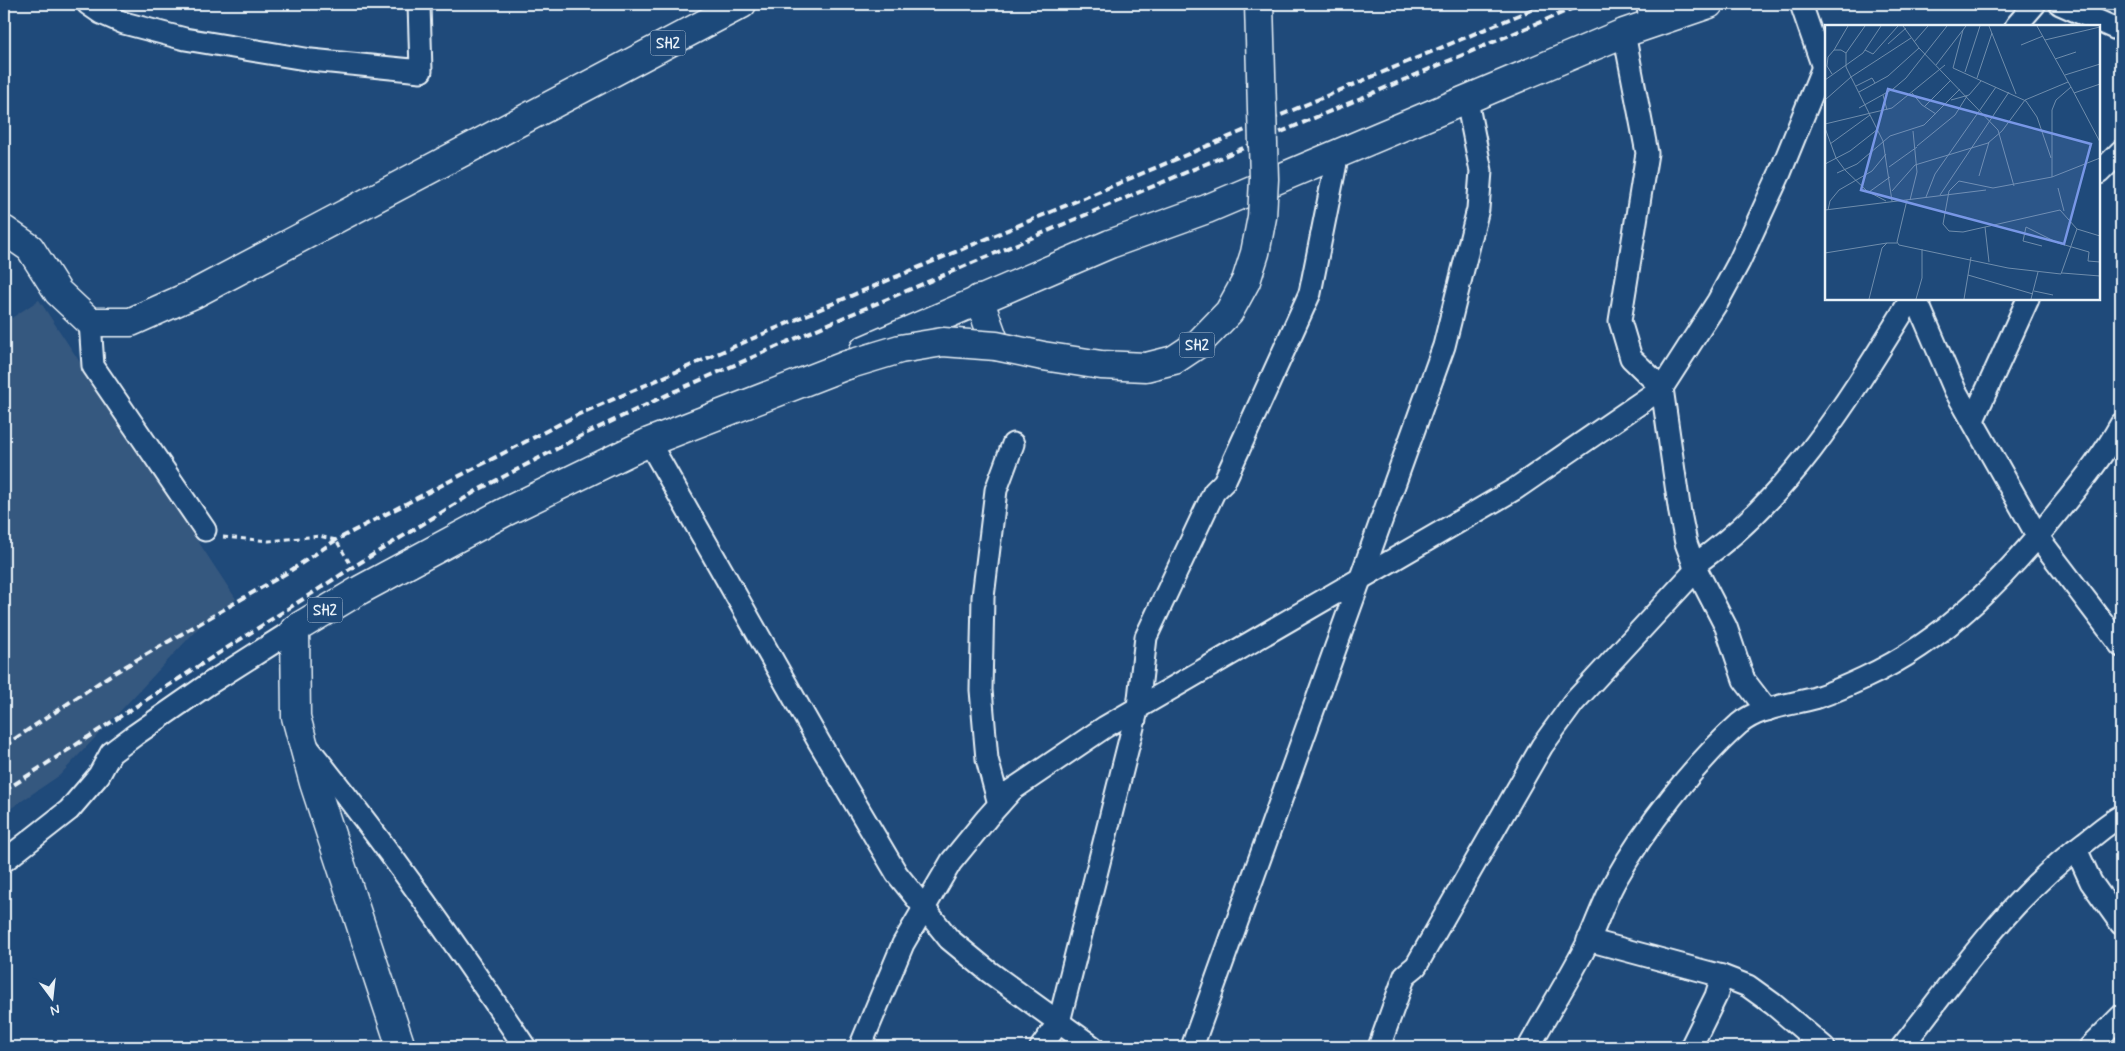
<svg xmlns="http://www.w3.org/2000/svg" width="2125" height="1051" viewBox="0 0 2125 1051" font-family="Mynerve,sans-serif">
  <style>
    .built { fill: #36587f }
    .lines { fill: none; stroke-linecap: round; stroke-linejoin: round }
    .street-casing { stroke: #e8f1f8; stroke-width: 25 }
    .secondary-casing { stroke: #e8f1f8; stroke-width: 31 }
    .primary-casing { stroke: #e8f1f8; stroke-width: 31 }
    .path { stroke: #e8f1f8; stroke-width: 3; stroke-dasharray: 5 4; stroke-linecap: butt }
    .street { stroke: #1f4a7a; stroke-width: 21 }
    .secondary { stroke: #1f4a7a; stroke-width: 28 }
    .primary { stroke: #1f4a7a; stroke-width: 28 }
    .rail { stroke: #e8f1f8; stroke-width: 4; stroke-dasharray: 8 4; stroke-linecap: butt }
    .primary-bridge-casing { stroke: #e8f1f8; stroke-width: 31; stroke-linecap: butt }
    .primary-bridge { stroke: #1f4a7a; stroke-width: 28 }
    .labels { text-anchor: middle; stroke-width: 5; stroke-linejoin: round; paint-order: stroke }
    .shield { fill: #1f4a7a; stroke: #acbfd2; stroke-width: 1 }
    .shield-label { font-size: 15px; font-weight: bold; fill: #e8f1f8 }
    .inset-road { fill: none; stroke: #6f8dac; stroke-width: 1 }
    .view { fill: #7897e6; fill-opacity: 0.15; stroke: #7897e6; stroke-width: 2.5 }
    .inset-edge { fill: none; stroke: #e8f1f8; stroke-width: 2.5 }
  </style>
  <rect width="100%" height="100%" fill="#1f4a7a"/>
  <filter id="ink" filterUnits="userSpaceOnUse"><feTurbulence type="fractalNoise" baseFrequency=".02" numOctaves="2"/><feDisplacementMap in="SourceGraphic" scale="10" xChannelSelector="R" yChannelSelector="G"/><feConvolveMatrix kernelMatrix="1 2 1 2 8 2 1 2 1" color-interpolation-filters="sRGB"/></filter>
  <g filter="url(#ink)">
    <polygon class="built" points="39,300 236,599 203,623 60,775 4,813 4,323"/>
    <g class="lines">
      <g class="street-casing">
        <g id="street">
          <polyline points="88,4 101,13 124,23 185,39 311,60 421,71 419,4"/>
          <polyline points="1648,4 1650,24"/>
          <polyline points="1801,4 1826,76"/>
          <polyline points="2060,4 2121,31"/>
          <polyline points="2016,26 2035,4"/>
          <polyline points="1624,33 1647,153 1620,321 1631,358 1662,388 1680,513 1686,543 1694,565 1726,627 1744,680 1767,710"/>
          <polyline points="2099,173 2121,151"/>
          <polyline points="1916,299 1955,390 2038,537 2121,646"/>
          <polyline points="90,322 93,366 205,530"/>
          <polyline points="1973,420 2028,299"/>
          <polyline points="649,442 819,742 897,874 949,939 988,971 1093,1047"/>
          <path d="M1694 565C1790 499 1851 396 1911 299"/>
          <path d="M305 744C384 841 455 943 525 1047"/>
          <polyline points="999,804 987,759 981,690 983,597 996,490 1013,444"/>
          <polyline points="2076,849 2091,882 2121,924"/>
          <polyline points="4,861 69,810 99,775 111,753 135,735 207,685 295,629"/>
          <polyline points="1588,940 1722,976 1748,986 1773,1004 1824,1047"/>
          <polyline points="860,1047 903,944 951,862 987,818 1012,790 1105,727 1515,489 1662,388 1718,301 1739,262 1780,173 1823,67"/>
          <polyline points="1041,1047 1059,1022 1138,707 1146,637 1214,492 1224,482 1310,293 1338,153"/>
          <polyline points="1192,1047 1444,346 1478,209 1481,171 1467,101"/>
          <polyline points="1379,1047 1405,975 1416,966 1542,746 1574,702 1696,570"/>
          <path d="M1529 1047C1548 1012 1570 978 1588 942 1597 922 1604 901 1615 881 1644 829 1694 764 1739 724 1759 707 1790 705 1815 698 1831 693 1849 685 1864 678 1947 640 2009 574 2064 504 2085 478 2105 453 2121 424"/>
          <polyline points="1691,1047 1716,996 1722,976"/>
          <path d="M1902 1047C1958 975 2010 898 2084 843 2096 834 2108 823 2121 816"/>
          <polyline points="2090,1047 2121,1016"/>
        </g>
      </g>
      <g class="secondary-casing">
        <polyline id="secondary" points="864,350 1110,244 1207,209 1624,33 1709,4"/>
      </g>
      <g class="primary-casing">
        <g id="primary">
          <polyline points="4,230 30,248 58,292 90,322 131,322 194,294 742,4"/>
          <polyline points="979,299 996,346"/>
          <polyline points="401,1047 314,783 296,717 295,629 360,590 503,513 649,442 847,365"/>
        </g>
      </g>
      <polyline class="path" points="223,537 269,541 319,536 336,540 354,570"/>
      <use href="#street" class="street"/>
      <use href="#secondary" class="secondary"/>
      <use href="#primary" class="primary"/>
      <g class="rail">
        <polyline points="4,746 109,676 290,571 336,540 577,415 834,303 1545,4"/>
        <polyline points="4,791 353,567 478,490 583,435 673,392 833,322 1583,4"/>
      </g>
      <g class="primary-bridge-casing">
        <polyline id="primary-bridge" points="847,365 900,349 943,342 996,346 1043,356 1101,365 1146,367 1174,360 1198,344 1229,312 1246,281 1255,253 1262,217 1264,179 1259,4"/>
      </g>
      <use href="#primary-bridge" class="primary-bridge"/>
    </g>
  </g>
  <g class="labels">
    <g class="shield">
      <rect x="650.5" y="30.5" width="35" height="25" rx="4"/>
      <rect x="1179.5" y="332.5" width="35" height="25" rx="4"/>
      <rect x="307.5" y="597.5" width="35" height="25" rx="4"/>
    </g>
    <g class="shield-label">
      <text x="668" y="48">SH2</text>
      <text x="1197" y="350">SH2</text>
      <text x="325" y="615">SH2</text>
    </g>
  </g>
  <g transform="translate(1825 25)">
    <rect width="275" height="275" fill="#1f4a7a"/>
    <path class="inset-road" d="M78 1 94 23 173 105 189 161M164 1 191 69M212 1 246 62 231 75 227 85V152L168 163 134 156 124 166 118 199 124 206 138 207 235 185 252 204 275 211M138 5 128 43 201 76 212 92 226 133M220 15 275 2M89 17 103 1M63 19 81 3M196 20 218 11M9 25 23 1M40 25 48 29 73 1M21 28 40 1M230 34 251 27M111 40 141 1M140 47 155 1M7 49 2 41 3 32 9 25H16L21 28V42L58 116 67 176M240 50 275 39M152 53 167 8M0 55 38 28 56 1M31 61 47 53 50 58M246 62 275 117M34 67 63 51 94 23M87 68 97 80 111 89M249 68 275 59M58 70 62 85M0 75 26 52 86 13M126 75 144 70 156 56M99 82 126 55M34 83 68 64 81 53 122 1M0 99 67 83 120 40M0 103 11 133 20 145 42 166 61 176M5 119 45 90M92 121 130 90 142 71M0 139 25 126 53 104M64 142 92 122M12 148 32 139 65 111 99 100 135 64M154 151 164 117M227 152 275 133M233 163 239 186M67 166 90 140 163 118 177 106 200 75 243 57M44 167 65 152M115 170 184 67M101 172 110 149 171 62M82 175 72 217 74 220 183 243 236 249 252 204M85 175 92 147 88 106M0 185 161 165M3 185 5 176 14 165 47 146 61 129M160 202 164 237M217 221 198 216 201 202 233 218 264 227 263 236 275 237M0 228 62 218M237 248 275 251M143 250 208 269M209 266 228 270M44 274 57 223 62 218H72M91 274 97 253V224M139 274 146 232M206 274 213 247"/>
    <path class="view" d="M63 64 266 119 239 219 36 165Z"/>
    <rect width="275" height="275" class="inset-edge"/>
  </g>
  <rect width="2125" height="1051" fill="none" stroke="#1f4a7a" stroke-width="20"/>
  <rect x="10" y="10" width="2105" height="1031" fill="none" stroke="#e8f1f8" stroke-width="2" filter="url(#ink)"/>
  <g transform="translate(52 998) rotate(165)" stroke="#1f4a7a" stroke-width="4" paint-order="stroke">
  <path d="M0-4L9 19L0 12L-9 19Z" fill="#e8f1f8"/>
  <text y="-8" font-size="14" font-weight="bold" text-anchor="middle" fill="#e8f1f8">N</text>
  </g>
</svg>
